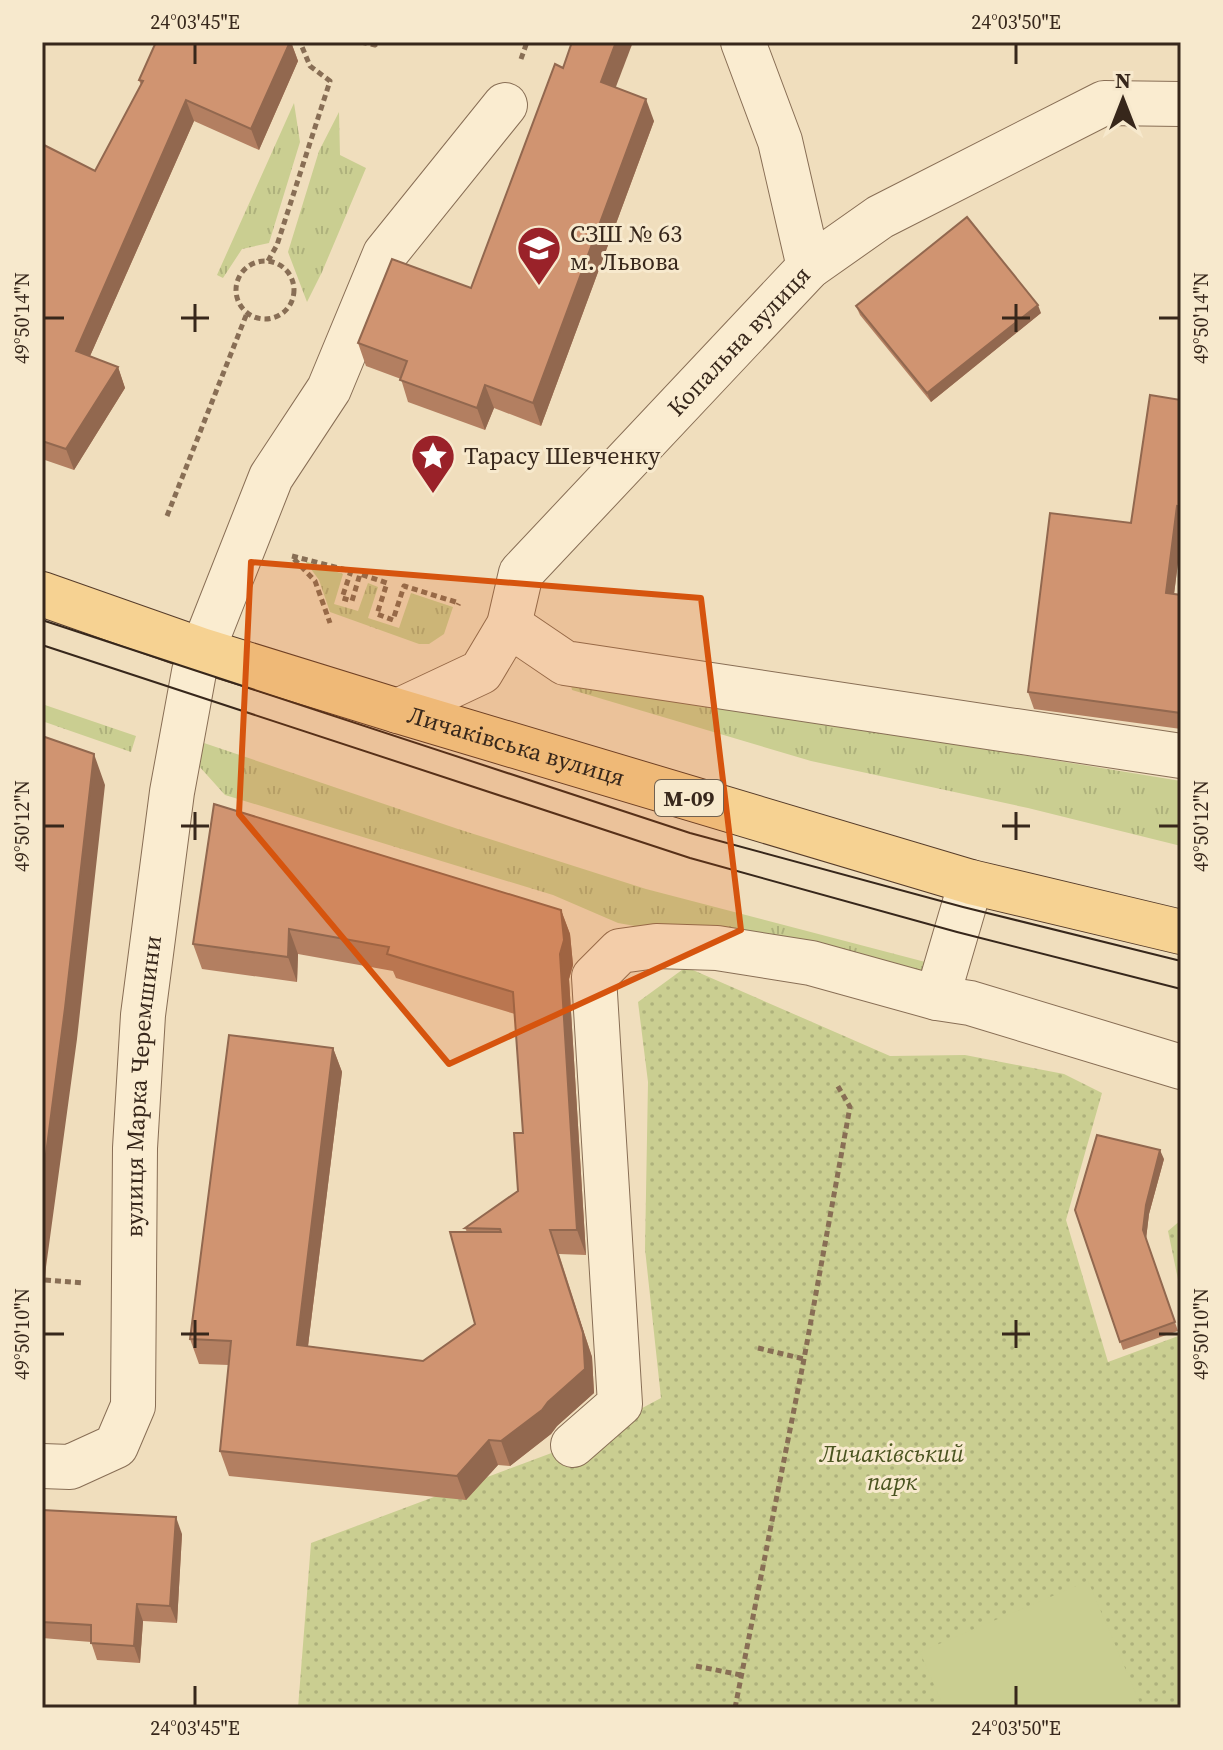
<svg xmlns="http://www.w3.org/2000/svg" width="1223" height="1750" viewBox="0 0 1223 1750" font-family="'Source Serif 4',serif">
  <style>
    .grass { fill: url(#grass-tufts) }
    .park { fill: url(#park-dots) }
    .garden { fill: #cace91 }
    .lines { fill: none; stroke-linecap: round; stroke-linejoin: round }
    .minor-casing { stroke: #886e55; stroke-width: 46 }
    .major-casing { stroke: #563c2a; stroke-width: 46 }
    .path { stroke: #886e55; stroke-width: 5; stroke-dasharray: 6 4; stroke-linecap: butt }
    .minor { stroke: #faecd0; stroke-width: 44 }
    .major { stroke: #f6d292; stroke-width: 44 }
    .tram { stroke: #37271b; stroke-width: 2 }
    .wall { fill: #b37f61 }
    .shaded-wall { fill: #92684f }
    .building { fill: #d09471; stroke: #92684f; stroke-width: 2 }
    .marked { fill: #d6540e; fill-opacity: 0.2; stroke: #d6540e; stroke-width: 6; stroke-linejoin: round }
    .ticks { fill: none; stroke: #37271b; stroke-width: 3 }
    .labels { text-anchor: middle; stroke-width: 6; stroke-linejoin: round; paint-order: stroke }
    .shield { fill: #f7e9cd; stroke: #716150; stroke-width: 2 }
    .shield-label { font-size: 22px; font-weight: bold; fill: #37271b }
    .poi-label { font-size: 24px; fill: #37271b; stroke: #f7e9cd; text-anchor: start }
    .street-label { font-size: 24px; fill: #37271b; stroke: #f7e9cd }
    .park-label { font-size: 24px; font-style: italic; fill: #4a5420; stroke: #f7e9cd }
    .neatline { fill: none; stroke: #37271b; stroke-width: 3 }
    .ticks-label { font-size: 20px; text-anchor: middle; fill: #37271b }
  </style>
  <defs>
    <pattern id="grass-tufts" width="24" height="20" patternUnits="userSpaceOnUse" patternTransform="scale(2)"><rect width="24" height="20" fill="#cace91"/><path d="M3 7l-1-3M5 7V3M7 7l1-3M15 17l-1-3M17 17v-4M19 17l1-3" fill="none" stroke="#aeb17c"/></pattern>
    <pattern id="park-dots" width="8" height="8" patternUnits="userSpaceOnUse" patternTransform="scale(2)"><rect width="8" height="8" fill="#cace91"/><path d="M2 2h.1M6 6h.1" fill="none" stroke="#aeb17c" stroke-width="1.8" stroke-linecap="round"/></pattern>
  </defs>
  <rect width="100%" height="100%" fill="#f0debd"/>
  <g class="grass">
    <polygon points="294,103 300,142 269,243 242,249 223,278 217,275"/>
    <polygon points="339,112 340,155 366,168 322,272 307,302 288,252 319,151"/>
    <polygon points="305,561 343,574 334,604 358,611 368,583 378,587 368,618 399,628 411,593 453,607 444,634 429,644 419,644 330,612 319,580"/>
    <polygon points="570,681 1181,781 1181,846 1028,808 811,761 572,690"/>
    <polygon points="42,704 136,736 131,752 42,721"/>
    <polygon points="204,743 458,829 646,889 933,964 916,976 618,923 553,895 225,795 198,765"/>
  </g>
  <g class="park">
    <polygon points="686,967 890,1056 965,1055 1064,1074 1102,1093 1066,1220 1108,1362 1181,1335 1181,1708 298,1708 311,1543 573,1445 661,1398 645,1249 648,1082 638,1002"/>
    <polygon points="1181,1220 1181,1294 1168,1231"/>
  </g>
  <polygon class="garden" points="1088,1581 1142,1708 944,1708 920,1652"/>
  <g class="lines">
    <g class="minor-casing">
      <g id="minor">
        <polyline points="743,42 780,141 809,267"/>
        <polyline points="509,625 565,663 1181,756"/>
        <path id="s1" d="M398 711 481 672 509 625 521 573 809 267 880 217 1104 103 1181 104"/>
        <polyline points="937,998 971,882"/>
        <polyline points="573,1445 620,1404 594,977 620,951 656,946 717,948 811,963 937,998 970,1003 1181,1067"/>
        <path id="s2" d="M42 1466 70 1467 116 1446 133 1406 135 1148 143 1015 172 792 194 672 271 477 329 389 385 254 505 105"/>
      </g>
    </g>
    <g class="major-casing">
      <g id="major">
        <path id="s3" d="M42 594 201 650 398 711 971 882 1181 932"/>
      </g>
    </g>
    <g class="path">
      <polyline points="361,42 375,45 379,42"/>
      <polyline points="521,59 527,42"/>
      <polyline points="268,261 277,245 330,81 310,66 300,42"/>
      <circle cx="265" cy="290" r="29"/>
      <polyline points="167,516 247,313"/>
      <polyline points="292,556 351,571 342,598 352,601 360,574 387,583 377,614 393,620 404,586 459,603 458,605"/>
      <polyline points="294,559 315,581 330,623"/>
      <polyline points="45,1280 84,1283"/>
      <polyline points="758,1348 804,1359"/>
      <polyline points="696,1666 741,1675"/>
      <polyline points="735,1708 804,1359 850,1107 836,1083"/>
    </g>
    <use href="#minor" class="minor"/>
    <use href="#major" class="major"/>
    <g class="tram">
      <polyline points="42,620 690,833 963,907 1181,961"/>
      <polyline points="42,645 690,858 957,932 1181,989"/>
    </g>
  </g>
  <g class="wall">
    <polygon points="156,42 291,42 298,61 259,150 194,121 90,356 118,367 125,388 74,470 42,459 42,144 95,171 141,85 139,80"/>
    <polygon points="616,88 654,121 541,426 494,408 485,430 408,402 401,379 366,366 358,343 471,288"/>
    <polygon points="856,306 1041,313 931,402 860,315"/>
    <polygon points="1181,400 1181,539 1174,594 1181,595 1181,729 1034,709 1028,692 1131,523"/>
    <polygon points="214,804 561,910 570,934 573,965 569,979 586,1255 559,1254 592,1357 594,1393 557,1426 551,1434 510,1466 498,1465 466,1500 229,1476 220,1451 229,1365 199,1364 190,1339 333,1048 342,1072 308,1346 423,1361 475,1324 467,1232 465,1228 518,1191 523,1133 515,1014 396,978 393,971 298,954 297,982 202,969 193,944"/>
    <polygon points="1164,1159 1149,1214 1146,1239 1178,1331 1123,1350 1075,1210"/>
    <polygon points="42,1510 182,1534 177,1623 143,1621 140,1663 97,1660 91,1642 42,1638"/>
  </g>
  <g class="shaded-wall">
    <polygon points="290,42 291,42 298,61 259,150 251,129"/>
    <polygon points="616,42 633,42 609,105 601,82"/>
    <polygon points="646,99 654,121 541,426 533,403"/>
    <polygon points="186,100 194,121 83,372 76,351"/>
    <polygon points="1038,305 1041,313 931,402 927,393"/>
    <polygon points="118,367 125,388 74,470 66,449"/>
    <polygon points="485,385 494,408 485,430 477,408"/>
    <polygon points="1177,506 1181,517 1181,539 1172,610 1166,593"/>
    <polygon points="94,754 105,785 77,1039 46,1267 42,1326 42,1185"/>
    <polygon points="561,910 570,934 573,965 569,979 586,1255 577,1230 560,954"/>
    <polygon points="289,929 298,954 297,982 288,957"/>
    <polygon points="333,1048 342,1072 305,1370 297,1345"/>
    <polygon points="1160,1150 1164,1159 1149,1214 1146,1239 1178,1331 1143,1230 1146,1205"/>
    <polygon points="550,1230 592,1357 594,1393 557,1426 551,1434 510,1466 501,1441"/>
    <polygon points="489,1440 498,1465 466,1500 457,1476"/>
    <polygon points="176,1517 182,1534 177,1623 170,1606"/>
    <polygon points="137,1604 143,1621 140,1663 134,1646"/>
  </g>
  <g class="building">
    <polygon points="156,42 290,42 251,129 186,100 76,351 118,367 66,449 42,441 42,144 95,171 143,81 139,80"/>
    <polygon points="572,42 616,42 601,82 646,99 533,403 485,385 477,408 400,380 407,361 358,343 392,259 471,288 555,64 563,68"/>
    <polygon points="967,217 1038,305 927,393 856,306"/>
    <polygon points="1150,395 1181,400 1181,507 1177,506 1166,593 1181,595 1181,713 1028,692 1050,513 1131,523"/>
    <polygon points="42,736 94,754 65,1008 42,1185"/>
    <polygon points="214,804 561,910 564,940 560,954 577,1230 550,1230 583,1333 585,1369 548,1402 542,1410 501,1441 489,1440 457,1476 220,1451 231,1341 190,1339 229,1035 333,1048 297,1345 423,1361 475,1324 450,1232 501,1232 500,1229 465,1228 518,1191 514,1133 523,1133 513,992 387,954 389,947 289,929 288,957 193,944"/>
    <polygon points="1097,1135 1160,1150 1146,1205 1143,1230 1175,1322 1120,1342 1075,1210"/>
    <polygon points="42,1510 176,1517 170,1606 137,1604 134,1646 91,1643 91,1625 42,1622"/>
  </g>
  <path class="marked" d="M251 562 701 598 741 930 449 1064 239 814Z"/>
  <path class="ticks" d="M195 44V64M1016 44V64M195 304V332M1016 304V332M44 318H64M181 318H209M1002 318H1030M1159 318H1179M195 812V840M1016 812V840M44 826H64M181 826H209M1002 826H1030M1159 826H1179M195 1320V1348M1016 1320V1348M44 1334H64M181 1334H209M1002 1334H1030M1159 1334H1179M195 1686V1706M1016 1686V1706"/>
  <defs>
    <g id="school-pin" transform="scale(2.3)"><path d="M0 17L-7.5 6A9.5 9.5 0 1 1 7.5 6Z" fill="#9a2229" stroke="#f7e9cd"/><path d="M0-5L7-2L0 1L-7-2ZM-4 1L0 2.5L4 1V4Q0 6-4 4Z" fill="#fff"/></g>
    <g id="sight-pin" transform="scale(2.3)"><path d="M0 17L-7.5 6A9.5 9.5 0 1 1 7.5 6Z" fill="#9a2229" stroke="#f7e9cd"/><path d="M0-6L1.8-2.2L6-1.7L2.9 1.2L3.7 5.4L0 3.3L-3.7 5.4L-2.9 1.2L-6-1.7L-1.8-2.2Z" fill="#fff"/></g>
  </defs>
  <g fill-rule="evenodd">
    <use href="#school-pin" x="539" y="248"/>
    <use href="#sight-pin" x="433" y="456"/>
  </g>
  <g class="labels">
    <rect class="shield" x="655" y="780" width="68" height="36" rx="6"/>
    <g class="shield-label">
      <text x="689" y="806">М-09</text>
    </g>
    <g class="poi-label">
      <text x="570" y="242">СЗШ № 63<tspan x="570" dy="28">м. Львова</tspan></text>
      <text x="464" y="464">Тарасу Шевченку</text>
    </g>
    <g class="street-label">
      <text dy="8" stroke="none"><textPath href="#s1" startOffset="518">Копальна вулиця</textPath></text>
      <text dy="8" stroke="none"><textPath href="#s3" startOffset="498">Личаківська вулиця</textPath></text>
      <text dy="8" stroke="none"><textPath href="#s2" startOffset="442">вулиця Марка Черемшини</textPath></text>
    </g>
    <g class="park-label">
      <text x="892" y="1462">Личаківський<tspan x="892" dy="28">парк</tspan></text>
    </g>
  </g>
  <rect width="1223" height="1750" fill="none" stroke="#f7e9cd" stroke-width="88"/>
  <g transform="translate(1123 100)" stroke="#f7e9cd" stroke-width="6" paint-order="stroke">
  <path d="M0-6L14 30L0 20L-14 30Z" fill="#37271b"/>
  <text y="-12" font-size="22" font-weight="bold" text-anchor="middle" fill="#37271b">N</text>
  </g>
  <rect x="44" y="44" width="1135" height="1662" class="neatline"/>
  <g class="ticks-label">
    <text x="195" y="29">24°03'45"E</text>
    <text x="1016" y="29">24°03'50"E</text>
    <text transform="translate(22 318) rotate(-90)" y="7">49°50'14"N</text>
    <text transform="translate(1201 318) rotate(-90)" y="7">49°50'14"N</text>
    <text transform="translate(22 826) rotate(-90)" y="7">49°50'12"N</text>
    <text transform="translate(1201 826) rotate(-90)" y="7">49°50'12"N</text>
    <text transform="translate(22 1334) rotate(-90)" y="7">49°50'10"N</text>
    <text transform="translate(1201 1334) rotate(-90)" y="7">49°50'10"N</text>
    <text x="195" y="1735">24°03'45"E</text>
    <text x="1016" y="1735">24°03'50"E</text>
  </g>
</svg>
